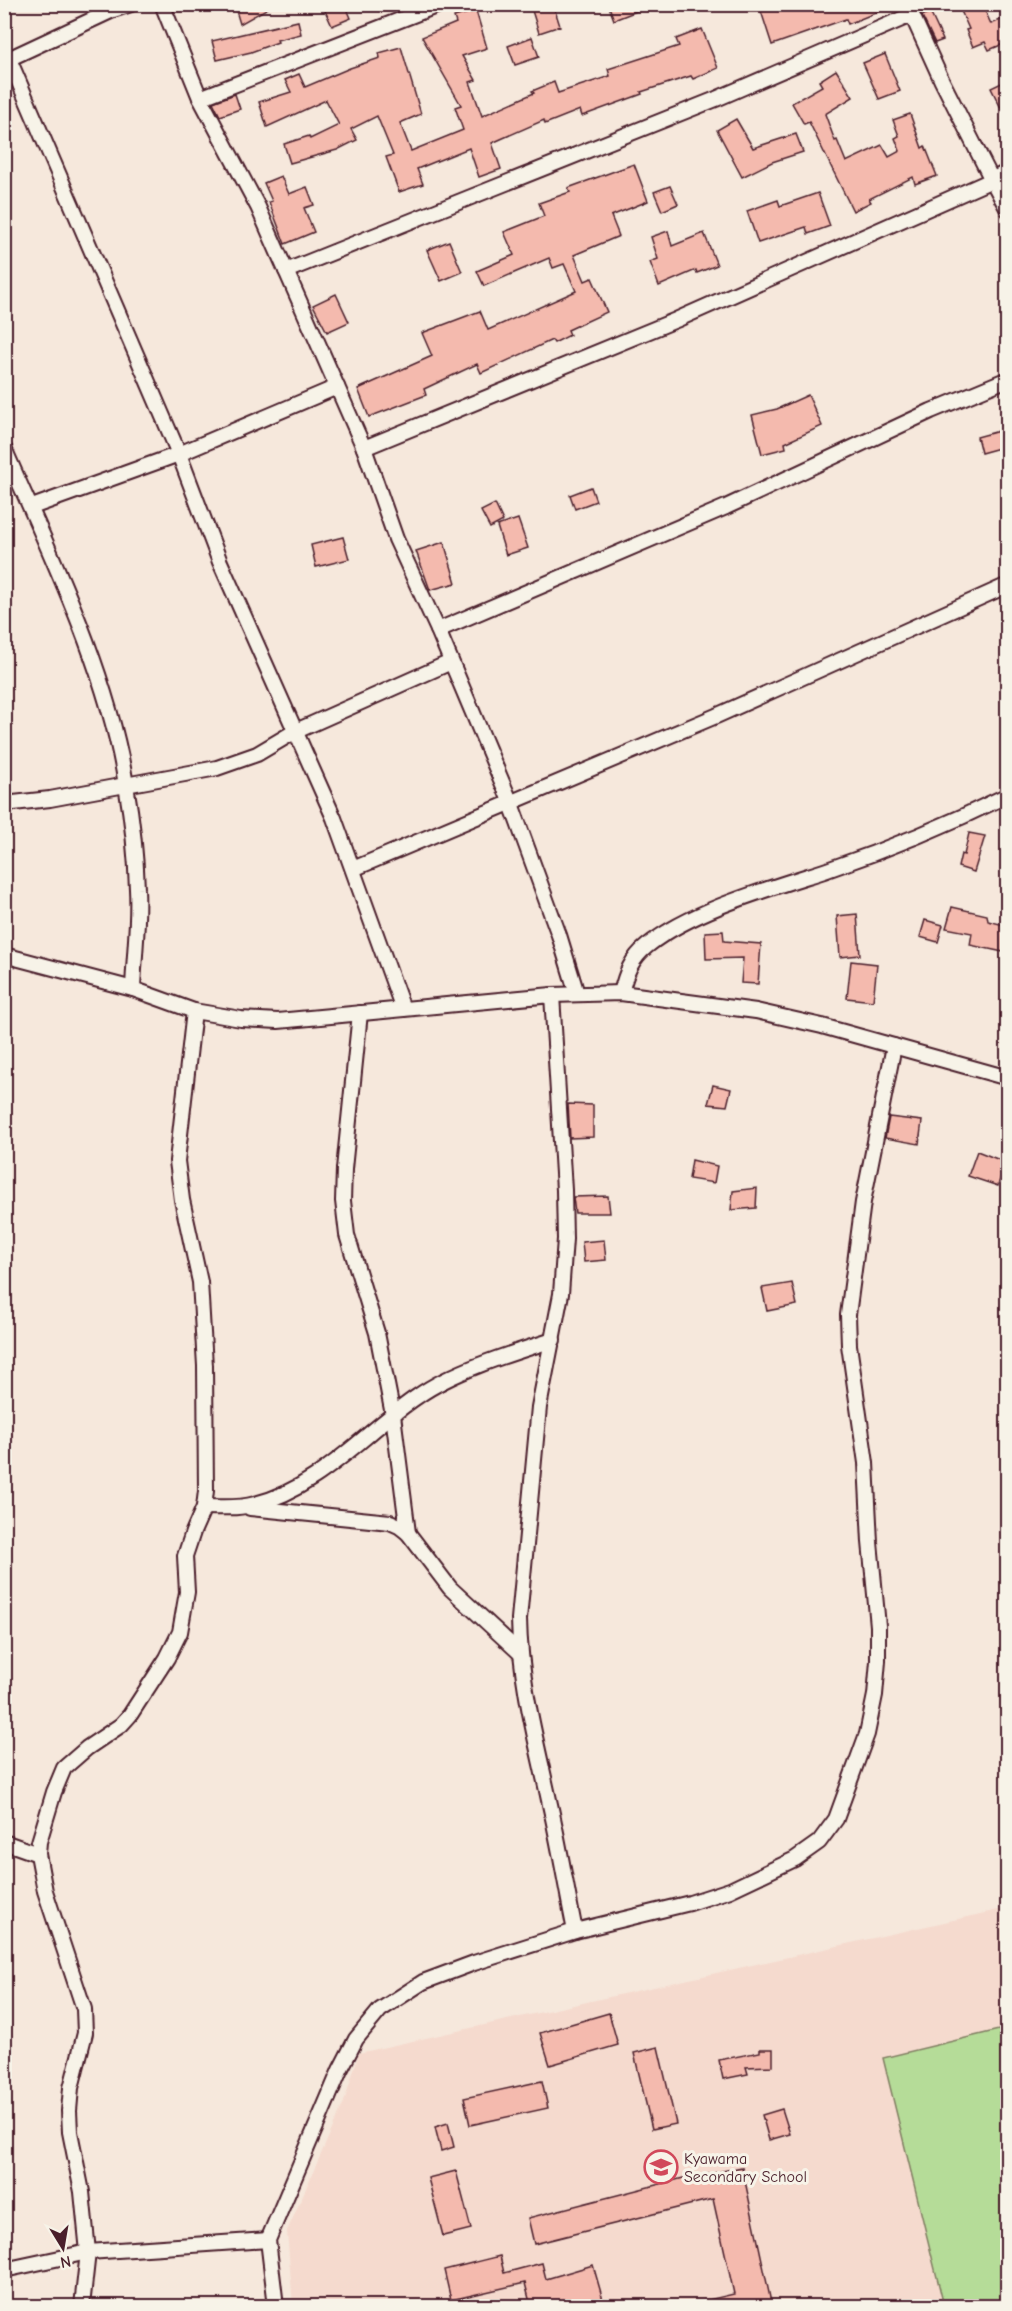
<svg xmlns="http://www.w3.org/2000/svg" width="1012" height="2311" viewBox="0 0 1012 2311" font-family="'Comic Neue',sans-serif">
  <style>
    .built { fill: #f5dace }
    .green { fill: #b5dc98; stroke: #807e62; stroke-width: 1.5 }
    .building { fill: #f4baae; stroke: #4a1f2b; stroke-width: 1.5 }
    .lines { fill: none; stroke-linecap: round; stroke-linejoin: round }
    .minor-casing { stroke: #4a1f2b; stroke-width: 18 }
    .minor { stroke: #f7f3e8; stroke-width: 14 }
    .labels { text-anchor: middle; stroke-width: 6; stroke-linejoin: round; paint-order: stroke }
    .poi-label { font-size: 16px; fill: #4a1f2b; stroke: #f7f3e8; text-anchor: start }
  </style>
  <rect width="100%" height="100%" fill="#f6e8dc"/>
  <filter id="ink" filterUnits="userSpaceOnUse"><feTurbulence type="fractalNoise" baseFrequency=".0167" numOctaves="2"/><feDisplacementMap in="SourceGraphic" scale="12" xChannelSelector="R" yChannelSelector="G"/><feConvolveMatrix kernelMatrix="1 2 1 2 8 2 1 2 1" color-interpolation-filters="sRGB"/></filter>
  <g filter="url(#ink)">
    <polygon class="built" points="1007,1908 1007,2306 293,2306 287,2231 344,2102 359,2053"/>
    <polygon class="green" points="1007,2028 1007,2306 944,2306 883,2058"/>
    <g class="building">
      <polygon points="234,4 275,4 240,24"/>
      <polygon points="322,4 345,4 351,18 332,26"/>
      <polygon points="530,4 553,4 560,26 539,33"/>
      <polygon points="608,4 652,4 652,5 614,20"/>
      <polygon points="771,4 895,4 895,5 848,24 846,19 772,45 760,8"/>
      <polygon points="958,4 982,4 991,24 1003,19 1008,30 1008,42 989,50 985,42 973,47 966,30 969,29"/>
      <polygon points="476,11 487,48 462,56 476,80 470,82 482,116 534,93 532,91 554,82 558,93 610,76 608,69 679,46 676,39 702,29 718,68 693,79 691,76 641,92 642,94 582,116 580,110 545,124 544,120 492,143 501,169 479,177 469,148 417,169 423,184 399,192 386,157 393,155 377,116 351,129 357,140 337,150 290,163 284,144 309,136 310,139 339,125 326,100 267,127 259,102 291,92 285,80 299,74 305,87 350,68 380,58 379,53 401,47 421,114 400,123 411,151 463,130 455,107 461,105 422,37 456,23 454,17"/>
      <polygon points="930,12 943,40 935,43 922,16"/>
      <polygon points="298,21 301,34 277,40 278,42 251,52 217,60 212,41"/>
      <polygon points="532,37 539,57 515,65 508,46"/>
      <polygon points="885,54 900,91 879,99 863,63"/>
      <polygon points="836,70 853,97 825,114 835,141 837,140 846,162 882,145 889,157 900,151 895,138 899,136 893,120 910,114 922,148 925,146 937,176 915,184 913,177 869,199 871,202 853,211 809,122 804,124 792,103 822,86 819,81"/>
      <polygon points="1008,80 1008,122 991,88"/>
      <polygon points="235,94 240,109 220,116 213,102"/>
      <polygon points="736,119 753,148 796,134 803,152 772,162 742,177 717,130"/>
      <polygon points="634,164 648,201 611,216 619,236 574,255 585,281 592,278 607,312 568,330 570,335 554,343 552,340 481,373 477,364 424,389 426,395 369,417 358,389 432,356 422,333 480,311 488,330 576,291 564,264 553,268 549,258 484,286 477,271 514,255 504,232 544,216 539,203 570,192 568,188"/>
      <polygon points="281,176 289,194 307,187 314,205 304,208 314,232 285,244 269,202 272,201 264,183"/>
      <polygon points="670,186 678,204 662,211 654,192"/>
      <polygon points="818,193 830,226 808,234 806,227 758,243 747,211 778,200 780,206"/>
      <polygon points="668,231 672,246 704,233 717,265 697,273 696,270 659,286 650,262 658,259 651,237"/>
      <polygon points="449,241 462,272 441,281 427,250"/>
      <polygon points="336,294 349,322 327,332 313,305"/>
      <polygon points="808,395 822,426 785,443 786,448 762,454 752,415 777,409"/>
      <polygon points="999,431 1003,447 981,453 977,437"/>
      <polygon points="591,487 596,501 575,509 570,495"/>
      <polygon points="495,504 503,521 490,528 481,511"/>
      <polygon points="518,519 528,548 506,555 497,526"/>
      <polygon points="343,537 349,559 316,567 311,545"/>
      <polygon points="444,542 456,583 430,590 416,551"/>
      <polygon points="969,833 985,836 974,872 958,867 961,854 964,855"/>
      <polygon points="952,907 987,915 988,921 1008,926 1008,953 970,945 972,933 946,928"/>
      <polygon points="857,914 860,955 840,957 837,916"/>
      <polygon points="925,920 943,925 938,942 920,937"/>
      <polygon points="723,931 724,941 761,944 758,984 741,983 743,958 706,959 705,932"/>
      <polygon points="851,961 877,964 873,1001 847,998"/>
      <polygon points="713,1085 731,1089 727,1106 708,1104"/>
      <polygon points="568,1104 593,1105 593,1137 570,1138"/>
      <polygon points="889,1117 922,1121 919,1144 885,1138"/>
      <polygon points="977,1151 1005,1162 998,1186 968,1176"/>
      <polygon points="692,1160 717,1166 714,1183 689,1179"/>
      <polygon points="757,1188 756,1208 731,1210 733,1191"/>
      <polygon points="608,1196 610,1213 575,1213 573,1197"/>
      <polygon points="604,1240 606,1260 584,1262 582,1242"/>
      <polygon points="792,1283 797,1305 767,1311 762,1288"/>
      <polygon points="609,2013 618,2045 550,2065 540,2033"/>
      <polygon points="658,2047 676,2124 652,2129 634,2053"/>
      <polygon points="760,2049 773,2049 773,2066 746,2067 748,2074 723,2079 719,2060 760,2052"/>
      <polygon points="542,2081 548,2108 470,2125 464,2098"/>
      <polygon points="782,2109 790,2134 769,2140 762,2115"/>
      <polygon points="448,2123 454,2147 441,2151 435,2127"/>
      <polygon points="742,2167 772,2307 705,2307 704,2301 734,2294 713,2199 534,2244 528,2218 695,2175 695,2177"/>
      <polygon points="456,2171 471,2229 443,2236 428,2178"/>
      <polygon points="500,2256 504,2273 542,2263 546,2279 593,2265 605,2307 531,2307 525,2283 451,2300 444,2270"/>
    </g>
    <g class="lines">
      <g class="minor-casing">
        <g id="minor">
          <polyline points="162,4 200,98 258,207 364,448 396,539 438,630 510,801 559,935 577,994"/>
          <polyline points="907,4 942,81 992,180 1008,171"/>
          <polyline points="9,59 179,454 220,562 334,818 403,1009"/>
          <polyline points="4,61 113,10 131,4"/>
          <polyline points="200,98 441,4"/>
          <polyline points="286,271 716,99 911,15"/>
          <path d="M4 448C50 554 108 670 126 785 132 819 136 855 137 889 139 922 134 956 133 989"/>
          <polyline points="364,448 676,320 992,180 1008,210"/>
          <polyline points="32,507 179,454 337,387"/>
          <polyline points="438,630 726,507 931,411 1008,379"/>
          <polyline points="4,804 50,799 217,768 257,754 294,732 451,662"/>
          <polyline points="353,869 716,716 1008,585"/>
          <polyline points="4,955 133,989 194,1011 241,1019 278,1021 552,995 621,993 756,1011 822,1026 1008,1078"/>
          <path d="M621 993C626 973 631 959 647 946 692 910 771 888 827 870 889 849 949 824 1008 795"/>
          <path d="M552 995 564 1190 565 1239 561 1294 539 1407 519 1619C520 1681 536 1740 549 1800 559 1843 566 1887 575 1931"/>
          <polyline points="360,1013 344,1169 343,1201 347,1235 377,1333 393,1415 408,1533"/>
          <path d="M204 1507C221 1507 239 1509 255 1504 320 1488 364 1432 418 1396 453 1371 512 1353 553 1340"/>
          <polyline points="250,1508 390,1522 399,1526 408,1533 450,1588 519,1652"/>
          <polyline points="4,1842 38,1854"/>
          <polyline points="4,2270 88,2252 268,2240"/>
          <polyline points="82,2306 88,2252 82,2192 70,2132 69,2111 71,2088 85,2033 84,2009 45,1891 38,1854 39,1842 54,1792 64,1768 87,1748 121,1725 130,1715 167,1658 180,1632 187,1592 185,1556 193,1532 204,1507 206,1491 205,1366 200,1282 182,1200 177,1161 194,1011"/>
          <polyline points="276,2306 268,2240 340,2070 356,2039 380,2010 423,1982 474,1963 575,1931 690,1903 730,1890 795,1859 819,1842 836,1819 867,1734 875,1695 878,1661 878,1626 870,1542 866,1463 849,1345 848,1315 863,1202 894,1046"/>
        </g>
      </g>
      <use href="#minor" class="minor"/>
    </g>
  </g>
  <defs>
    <g id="school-ring" transform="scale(1.725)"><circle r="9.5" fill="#f7f3e8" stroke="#d1495b" stroke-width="1.5"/><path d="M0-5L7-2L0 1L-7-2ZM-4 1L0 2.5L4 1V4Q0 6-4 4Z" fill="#d1495b"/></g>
  </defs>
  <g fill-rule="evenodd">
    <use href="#school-ring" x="661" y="2167"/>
  </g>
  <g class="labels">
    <g class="poi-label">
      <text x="684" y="2164">Kyawama<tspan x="684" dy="18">Secondary School</tspan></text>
    </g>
  </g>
  <rect width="1012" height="2311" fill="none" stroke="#f7f3e8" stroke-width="24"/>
  <rect x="12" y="12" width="988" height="2287" fill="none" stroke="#4a1f2b" stroke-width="2" filter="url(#ink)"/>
  <g transform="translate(63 2248) rotate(169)" stroke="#f7f3e8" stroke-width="4.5" paint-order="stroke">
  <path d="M0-4.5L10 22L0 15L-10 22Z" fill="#4a1f2b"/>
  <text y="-9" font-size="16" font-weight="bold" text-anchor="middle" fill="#4a1f2b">N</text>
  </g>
</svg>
